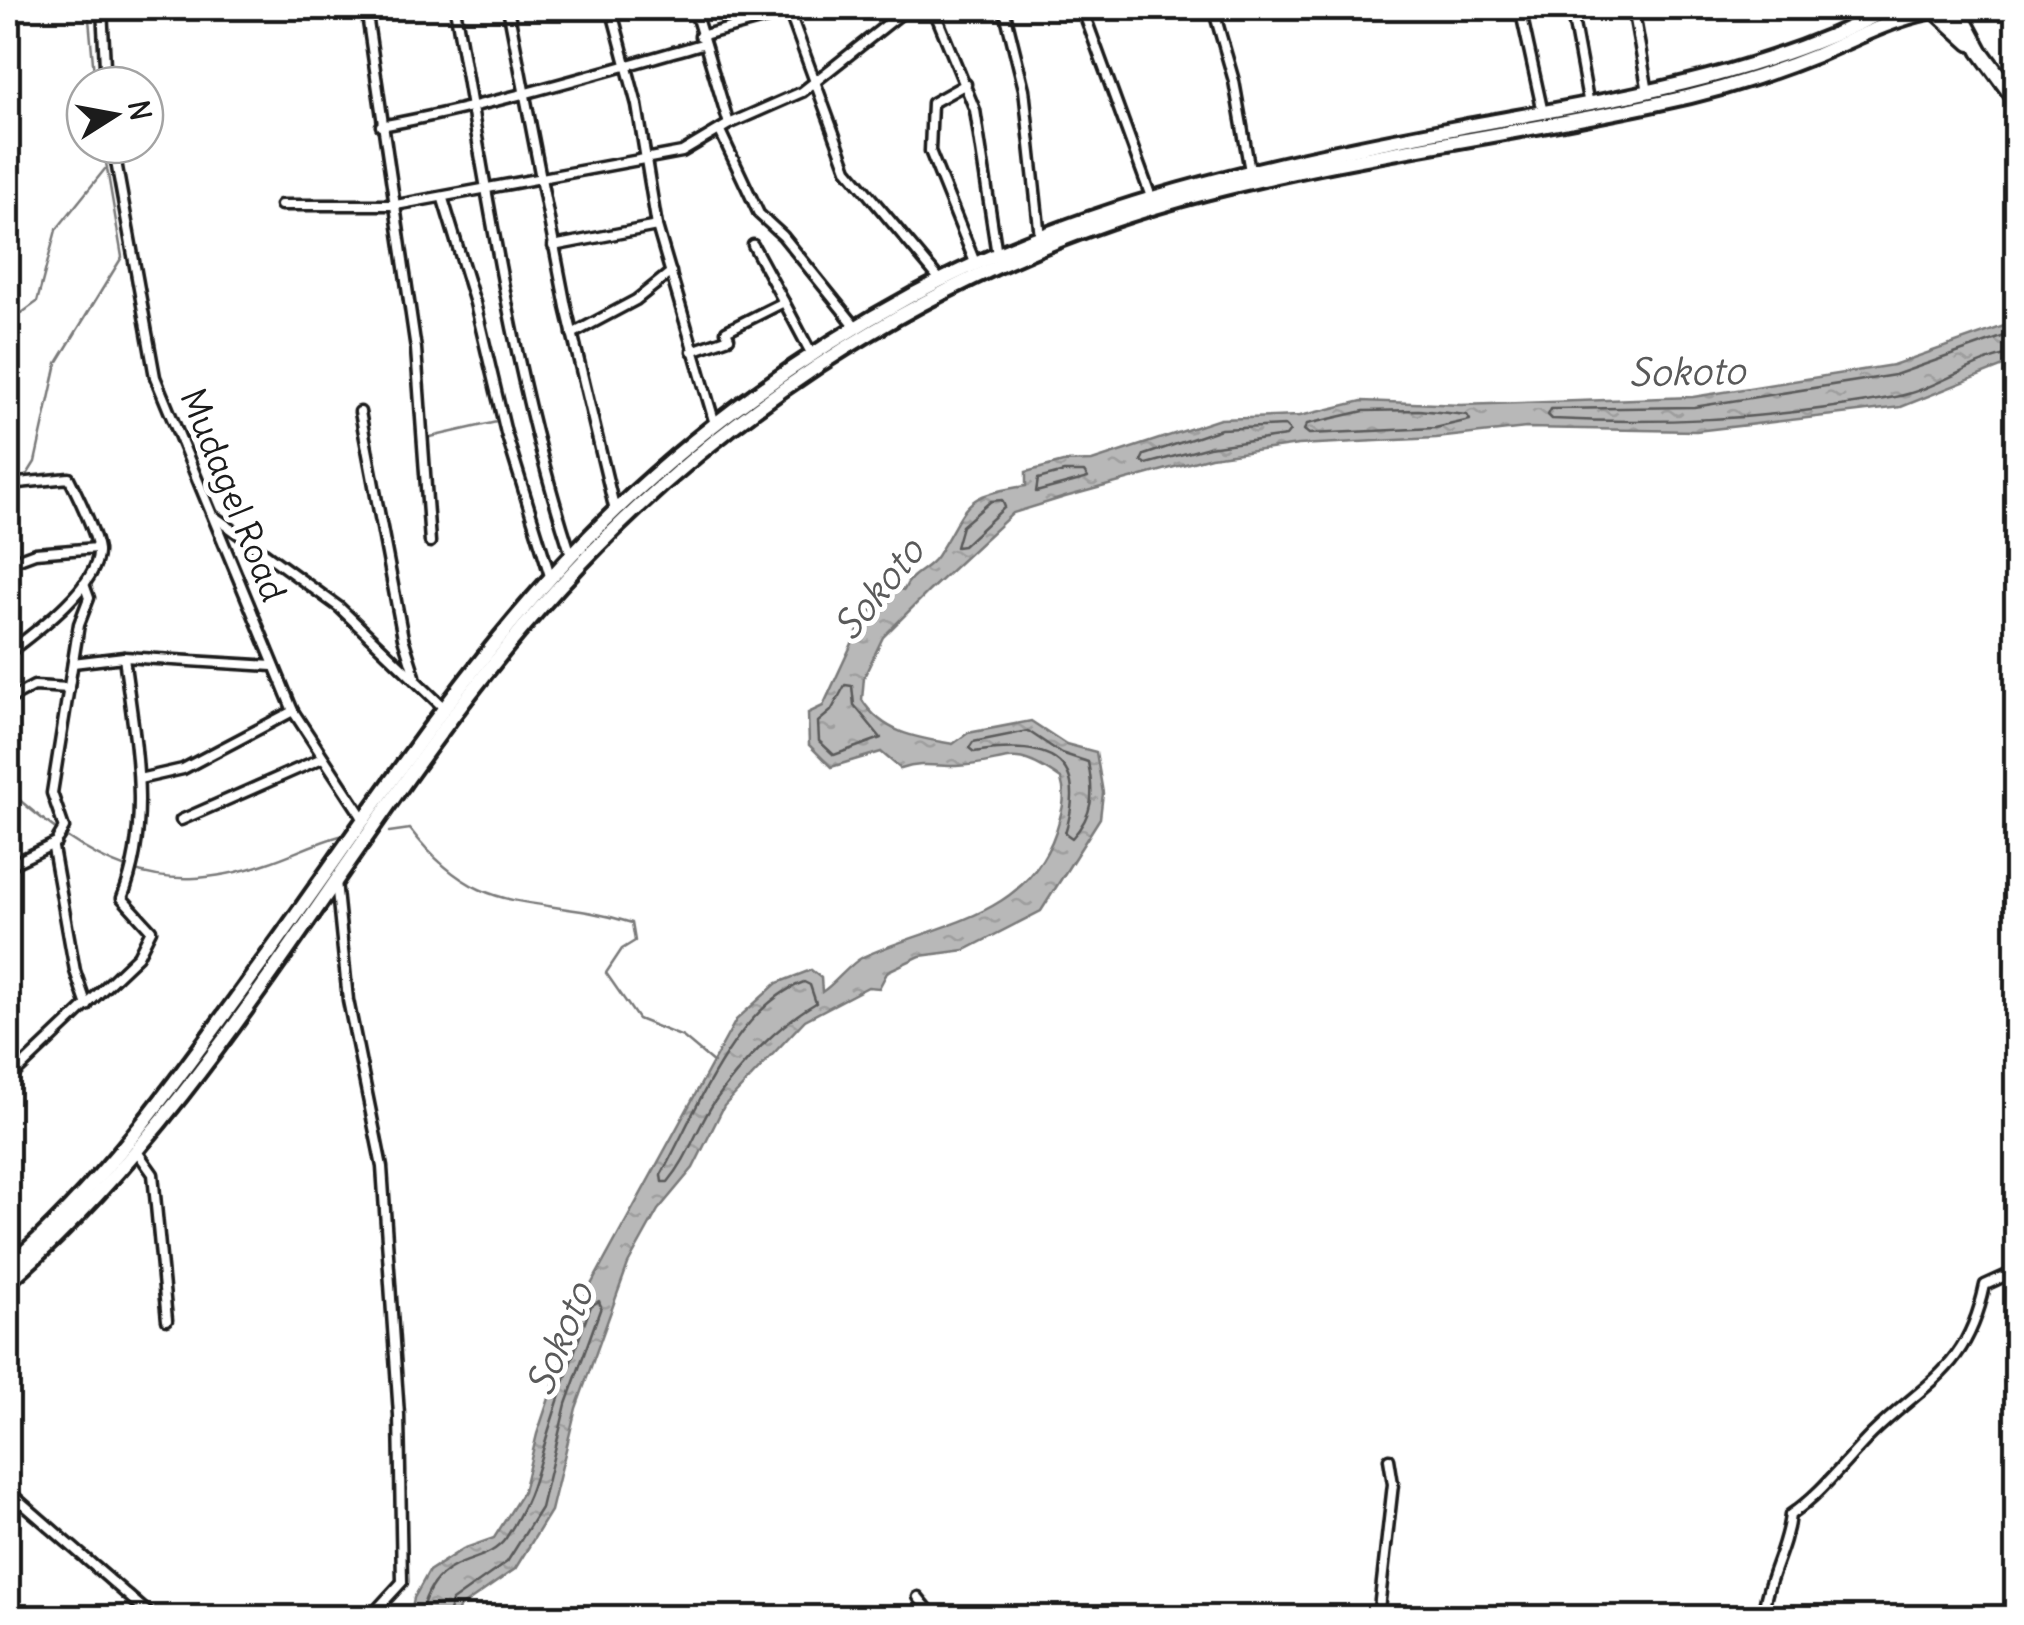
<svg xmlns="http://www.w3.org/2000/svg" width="2024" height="1625" viewBox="0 0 2024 1625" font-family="Delius,sans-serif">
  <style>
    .water { fill: url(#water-ripples); stroke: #7a7a7a; stroke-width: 2.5 }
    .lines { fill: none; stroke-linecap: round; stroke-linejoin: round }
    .shore { stroke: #5a5a5a; stroke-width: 2.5 }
    .stream { stroke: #7a7a7a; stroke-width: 2.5 }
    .street-casing { stroke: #1c1c1c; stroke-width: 15 }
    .primary-casing { stroke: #1c1c1c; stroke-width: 20 }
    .highway-casing { stroke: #1c1c1c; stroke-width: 21 }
    .street { stroke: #fff; stroke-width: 8 }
    .primary { stroke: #fff; stroke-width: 12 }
    .highway { stroke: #fff; stroke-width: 14 }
    .labels { text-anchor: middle; stroke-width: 10; stroke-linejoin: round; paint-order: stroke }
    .street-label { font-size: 35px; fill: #1c1c1c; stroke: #fff }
    .water-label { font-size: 38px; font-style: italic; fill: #5a5a5a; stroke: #fff }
  </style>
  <defs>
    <pattern id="water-ripples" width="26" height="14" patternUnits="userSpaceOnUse" patternTransform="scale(2.5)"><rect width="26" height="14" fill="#b8b8b8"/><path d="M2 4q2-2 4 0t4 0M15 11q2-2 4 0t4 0" fill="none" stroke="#9e9e9e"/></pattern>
  </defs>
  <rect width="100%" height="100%" fill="#fff"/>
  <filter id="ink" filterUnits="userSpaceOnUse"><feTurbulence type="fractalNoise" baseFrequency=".01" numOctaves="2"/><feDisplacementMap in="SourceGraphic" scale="20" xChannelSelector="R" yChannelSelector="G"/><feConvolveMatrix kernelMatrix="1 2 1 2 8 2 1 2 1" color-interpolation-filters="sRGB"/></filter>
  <g filter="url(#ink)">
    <path class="water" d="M2016 317V361L1901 407 1696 431 1526 428 1436 438 1298 445 1211 457 1065 497 1013 513 928 592 883 637 864 677 862 700C883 733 916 738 953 744L968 733 1031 721 1066 744 1096 752 1103 793 1100 818 1041 911 965 950 920 956 888 971 879 988 868 987 805 1020 724 1106 693 1168 658 1210 628 1264 576 1408 551 1511 515 1569 459 1608 455 1617H410L414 1598 429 1571 463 1549 494 1538 523 1492 537 1434 581 1303 736 1020 777 983 811 970 821 978 822 992C836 983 849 964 863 957 937 923 1026 919 1056 831 1062 811 1067 799 1061 779 1008 742 1011 764 956 766 935 766 921 762 901 769L881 752 831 767 809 745 808 713 823 706 862 622 890 587 904 590C911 572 927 571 937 556 969 506 959 495 1026 486V472L1063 462 1092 461 1220 419 1300 416 1362 401 1461 405 1693 397 1893 365 2010 324Z"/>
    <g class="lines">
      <g class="shore">
        <path d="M2016 332 1895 375 1694 407 1551 409 1548 415 1552 419C1666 425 1783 418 1895 397 1936 390 1976 358 2016 353"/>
        <polygon points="1419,410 1467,415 1470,420 1435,428 1309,434 1304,430 1307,424 1364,411"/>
        <polygon points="1285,426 1290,431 1286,436 1209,447 1146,464 1141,461 1144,455 1221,429"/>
        <polygon points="1064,472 1084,472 1088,478 1036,492 1038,479"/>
        <polygon points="991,501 1002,500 1005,507 963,546 956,547 962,526"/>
        <polygon points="845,685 852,686 854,705 881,738 834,755 819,741 818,722 831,711"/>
        <path d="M1028 731 1061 753 1088 762C1094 794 1094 814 1072 838L1065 833C1091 753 1042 741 974 752L969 748 973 742Z"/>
        <path d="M804 982 810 985 816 1003C779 1024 739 1066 715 1101 697 1127 689 1157 668 1182H662L661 1175C696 1113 734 1008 804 982Z"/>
        <path d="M420 1618C433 1549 484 1570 506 1538 535 1493 535 1473 551 1423 563 1385 576 1345 591 1306L599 1301 601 1307 566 1404 541 1508 507 1562 452 1601 447 1618"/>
      </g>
      <g class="stream">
        <polyline points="88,8 95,85"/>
        <polyline points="8,323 37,302 56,230 105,169"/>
        <polyline points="426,438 501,421"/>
        <polyline points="25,478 35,462 57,363 122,257 103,145"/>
        <polyline points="8,517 10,488 16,487"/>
        <path d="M8 790C90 862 155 902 267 863 292 855 314 843 340 836"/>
        <path d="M389 832 410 829C482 923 533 892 632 923L635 941 622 949 606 973 638 1019 683 1037 714 1063"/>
      </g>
      <g class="street-casing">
        <g id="street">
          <polyline points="102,8 106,85"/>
          <polyline points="366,8 416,349 430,542"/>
          <path d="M455 8C487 191 513 377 571 555"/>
          <polyline points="508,8 566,307 615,511"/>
          <polyline points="611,8 637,105 657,226 715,424"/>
          <polyline points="694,8 729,124"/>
          <polyline points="788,8 847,169 941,281"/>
          <polyline points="933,8 975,110 997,255"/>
          <polyline points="1004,8 1024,89 1040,237"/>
          <polyline points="1082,8 1151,197"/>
          <polyline points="1213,8 1234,81 1250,171"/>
          <polyline points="1520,8 1543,113"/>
          <polyline points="1571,8 1589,105"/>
          <polyline points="1633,8 1648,92"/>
          <polyline points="700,36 789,12"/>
          <polyline points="966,84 932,103 930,151 976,265"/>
          <path d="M381 126C490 106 595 74 702 44"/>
          <polyline points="720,131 759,214 783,236 857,328"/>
          <polyline points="113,145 155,377 293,711 365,821"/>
          <polyline points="443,199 475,303 506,433 551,579"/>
          <polyline points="281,205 396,205 682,152 729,124 802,92 908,8"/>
          <polyline points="553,246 657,226"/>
          <polyline points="784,302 812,355"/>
          <polyline points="572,334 636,300 671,272"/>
          <polyline points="692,351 729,338 726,331 784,302 753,245"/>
          <polyline points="360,412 403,638 415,676"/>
          <polyline points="8,432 13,365"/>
          <path d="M8 484 69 478C77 494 96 533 98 550 100 585 33 634 8 653"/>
          <polyline points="215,517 339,607 445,709"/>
          <polyline points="8,563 35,553 97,548"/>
          <polyline points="73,663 124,657 273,666"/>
          <polyline points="8,700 34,686 69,688"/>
          <polyline points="139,779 183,769 293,711"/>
          <polyline points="181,820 320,759"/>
          <polyline points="58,838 64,828 52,793 79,624 89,598 84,584"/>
          <polyline points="53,848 75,971 87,1006"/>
          <polyline points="8,866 56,843"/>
          <polyline points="336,881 348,1000 382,1167 399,1415 402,1582 379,1607 376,1618"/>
          <path d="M14 1074 138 956 151 930 122 898C153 821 134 737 124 657"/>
          <polyline points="136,1150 153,1174 167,1320"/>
          <polyline points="8,1491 154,1618"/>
          <polyline points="918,1597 935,1618"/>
          <polyline points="1378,1618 1393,1484 1389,1459"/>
          <path d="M1763 1618C1765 1581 1786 1552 1790 1515 1822 1493 1844 1462 1872 1434 1927 1380 1967 1371 1985 1285L2016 1271"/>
        </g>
      </g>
      <g class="primary-casing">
        <g id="primary">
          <path d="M8 1267C107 1181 182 1073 259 967 372 812 477 643 617 509 705 425 807 352 914 294 1084 204 1270 163 1457 128 1606 100 1754 80 1890 8"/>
          <path d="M8 1282C210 1106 339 852 507 647 686 428 930 264 1205 193 1353 155 1506 136 1655 104 1710 93 1765 76 1817 55 1854 39 1890 20 1929 12"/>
        </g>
      </g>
      <g class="highway-casing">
        <g id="highway">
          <polyline points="1957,8 1980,51 2016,100"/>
          <polyline points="1938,13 1971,43"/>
        </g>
      </g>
      <use href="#street" class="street"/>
      <use href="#primary" class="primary"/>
      <use href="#highway" class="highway"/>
    </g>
  </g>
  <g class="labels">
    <g class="street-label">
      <text transform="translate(233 495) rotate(68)" y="12">Mudagel Road</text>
    </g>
    <g class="water-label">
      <text transform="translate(1687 372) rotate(-1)" y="13">Sokoto</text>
      <text transform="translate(879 589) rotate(-51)" y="13">Sokoto</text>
      <text transform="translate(560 1339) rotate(-68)" y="13">Sokoto</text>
    </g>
  </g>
  <rect width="2024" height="1625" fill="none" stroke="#fff" stroke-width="40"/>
  <rect x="20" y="20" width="1984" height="1585" fill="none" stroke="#1c1c1c" stroke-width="4" filter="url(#ink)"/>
  <g transform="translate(115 115) rotate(79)"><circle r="48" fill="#ffffff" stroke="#a4a4a4" stroke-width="2.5"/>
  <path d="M0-8L18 38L0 25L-18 38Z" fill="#1c1c1c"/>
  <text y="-15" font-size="28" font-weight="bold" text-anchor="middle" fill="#1c1c1c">N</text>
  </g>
</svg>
